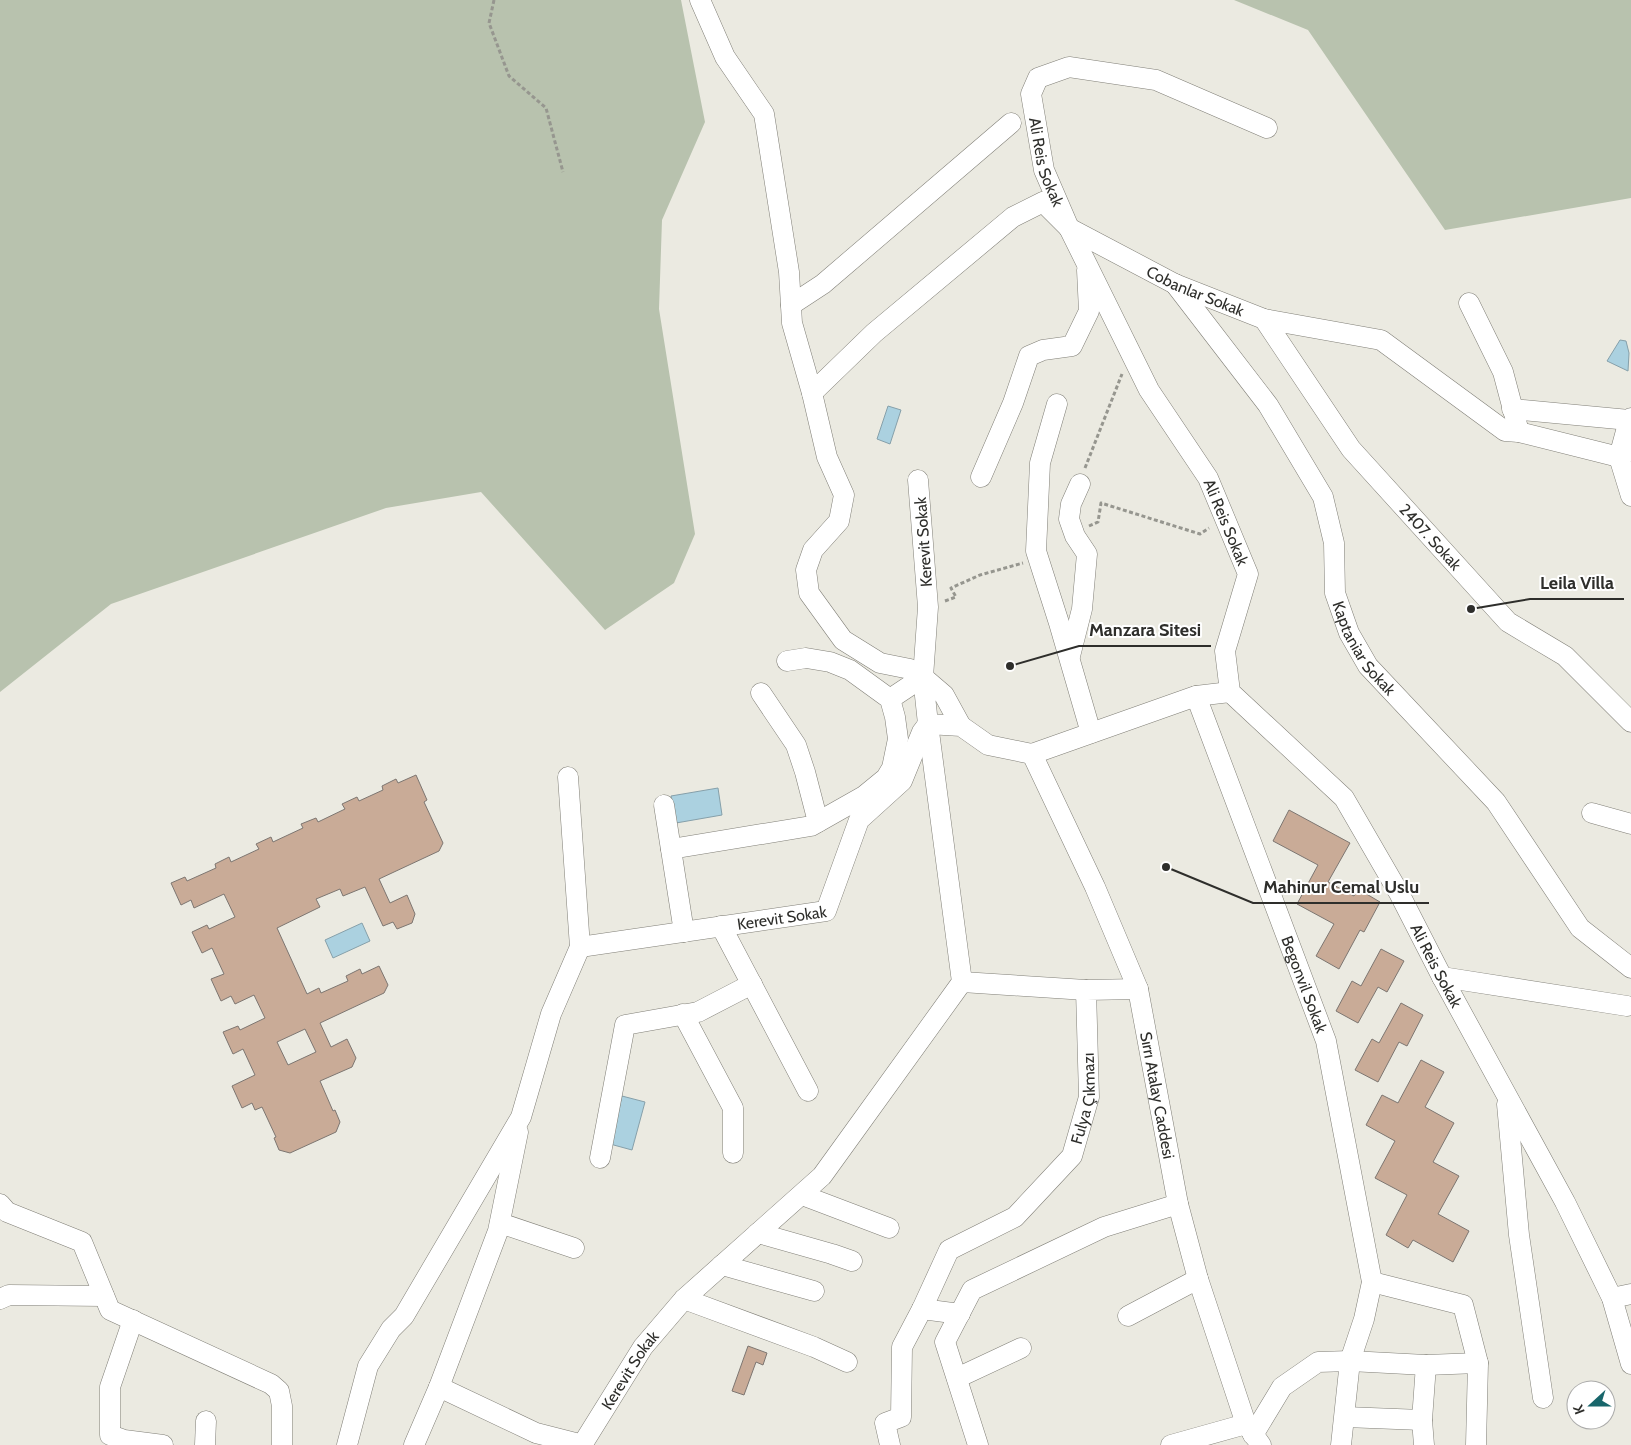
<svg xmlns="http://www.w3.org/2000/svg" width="1631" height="1445" viewBox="0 0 1631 1445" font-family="Cabin,sans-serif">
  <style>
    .green { fill: #b8c2ae }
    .water { fill: #abd1e0; stroke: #86a0aa }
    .building { fill: #c9ab97; stroke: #7d7671; fill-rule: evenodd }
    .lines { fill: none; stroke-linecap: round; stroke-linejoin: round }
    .minor-casing { stroke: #807f77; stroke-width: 21 }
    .path { stroke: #96968f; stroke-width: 3; stroke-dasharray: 4 2.5; stroke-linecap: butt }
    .minor { stroke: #fff; stroke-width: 20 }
    .labels { text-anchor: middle; stroke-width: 4; stroke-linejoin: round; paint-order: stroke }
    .street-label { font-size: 16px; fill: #2e2e2b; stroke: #fff }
    .leader { fill: none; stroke: #2e2e2b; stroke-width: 2 }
    .callout-dot { fill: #2e2e2b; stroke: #fff; stroke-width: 2 }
    .callout-label { font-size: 18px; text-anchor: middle; font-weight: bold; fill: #2e2e2b; stroke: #fff; stroke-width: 4; stroke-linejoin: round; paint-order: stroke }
  </style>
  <rect width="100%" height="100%" fill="#ebeae1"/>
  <g class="green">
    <polygon points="0,0 681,0 705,122 662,220 659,309 695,534 674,583 605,630 481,492 386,508 111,604 0,692"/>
    <polygon points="1234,0 1631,0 1631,198 1445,230 1308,30"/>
  </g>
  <g class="water">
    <polygon points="1620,340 1626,341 1629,353 1628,371 1607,361"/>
    <polygon points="888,406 901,410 890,444 877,439"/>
    <polygon points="718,788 722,815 676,823 671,796"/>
    <polygon points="362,923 370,941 333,958 325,940"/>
    <polygon points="622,1096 645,1102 632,1150 610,1144"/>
  </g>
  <g class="building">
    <path d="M416 775 427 800 424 802 443 843 439 851 379 879 390 903 407 895 415 914 412 923 397 929 393 922 383 926 365 887 343 896 340 889 316 899 320 907 277 928 307 994 319 988 321 993 348 981 346 976 360 969 362 974 379 966 388 985 384 993 320 1023 331 1047 347 1039 356 1058 352 1067 320 1081 333 1111 335 1110 340 1122 336 1132 290 1153 279 1150 274 1138 276 1137 262 1107 255 1110 252 1103 242 1108 232 1086 255 1075 243 1049 233 1054 223 1032 238 1026 240 1030 265 1018 254 995 235 1004 231 996 221 1001 211 979 224 974 212 948 202 953 192 932 207 925 209 929 235 917 224 894 194 908 191 900 181 905 171 883 185 877 187 881 216 868 215 864 229 857 231 862 259 849 256 844 271 837 273 842 303 828 301 824 316 818 318 822 345 809 342 804 357 797 359 801 383 790 382 786 396 779 398 783ZM305 1029 316 1052 288 1065 277 1042Z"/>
    <polygon points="1289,810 1350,843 1328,882 1354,896 1358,889 1380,902 1364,932 1360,930 1339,969 1316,956 1334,924 1297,904 1318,865 1273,841"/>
    <polygon points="1381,949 1404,961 1387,992 1378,987 1358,1023 1336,1011 1352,981 1361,986"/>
    <polygon points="1401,1003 1423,1015 1407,1046 1399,1042 1378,1082 1355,1070 1372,1039 1379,1043"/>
    <polygon points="1421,1060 1444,1072 1425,1107 1454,1123 1433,1162 1459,1176 1438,1214 1469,1231 1453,1262 1413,1240 1408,1248 1386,1235 1407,1195 1375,1178 1395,1141 1366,1125 1382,1095 1398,1103"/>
    <polygon points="748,1346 767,1353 763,1365 756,1362 744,1395 732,1391"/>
  </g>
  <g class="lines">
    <g class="minor-casing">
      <g id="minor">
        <polyline points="700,0 725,57 764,114 789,272 792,323 812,393 827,457 844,495 839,521 813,550 806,570 809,593 843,640 880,663 910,669 923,677 944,695 961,726"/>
        <path id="s1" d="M1267 128 1156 80 1069 67 1038 78 1031 94 1044 170 1069 228 1149 390 1208 478 1248 574 1225 651 1230 692 1344 798 1399 893 1442 977 1565 1202 1612 1298 1631 1364"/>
        <path id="s2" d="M1175 284 1268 405 1323 497 1334 543 1335 593 1349 633 1368 666 1496 802 1580 928 1631 968"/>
        <polyline points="1469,303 1503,372 1519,432"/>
        <polyline points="791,305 823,284 1011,123"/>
        <path id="s3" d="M1264 319 1351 449 1508 622 1565 656 1631 722"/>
        <path id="s4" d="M812 393 874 333 1013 217 1043 202 1069 228 1175 284 1264 319 1381 340 1505 431 1519 432 1619 457 1631 449"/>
        <polyline points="1057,404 1040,463 1036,551 1059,623 1091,733"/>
        <polyline points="1512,409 1629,420 1631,418"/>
        <polyline points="1629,420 1619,457 1631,496"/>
        <polyline points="981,477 1013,403 1029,356 1043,350 1072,346 1089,311 1087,270"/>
        <polyline points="1070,656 1082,609 1087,554 1075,536 1069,519 1071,504 1080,484"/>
        <polyline points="761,693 796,745 805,772 818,822"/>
        <path id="s5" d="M1196 696 1326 1041 1372 1282 1364 1319 1350 1361 1341 1445"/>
        <polyline points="890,699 923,677"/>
        <path id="s6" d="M1032 754 1095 887 1138 989 1178 1204 1198 1279 1246 1424 1261 1445"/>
        <polyline points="1032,754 1196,696 1230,692"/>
        <polyline points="664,805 684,932"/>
        <polyline points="1592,813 1631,824"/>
        <polyline points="671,849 811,826 864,796 886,778 892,768 898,739 895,717 890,699 850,670 830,662 806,658 787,661"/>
        <polyline points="721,926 808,1091"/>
        <path id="s7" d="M580 947 826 911 859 820 902 781 922 732 928 724 961 726 988 745 1032 754"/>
        <polyline points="1442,977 1627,1006"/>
        <polyline points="962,982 1086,990"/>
        <polyline points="683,1014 733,1108 733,1153"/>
        <polyline points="1507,1104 1519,1235 1543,1398"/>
        <polyline points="600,1158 625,1025 698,1012 752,984"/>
        <polyline points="802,1195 889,1228"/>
        <polyline points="0,1204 7,1212 82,1242 110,1310 271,1384 279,1391 282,1406 282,1445"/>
        <polyline points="500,1223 574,1248"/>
        <polyline points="758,1233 832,1254 852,1261"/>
        <polyline points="722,1265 814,1291"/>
        <polyline points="1372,1282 1463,1305 1478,1363 1476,1445"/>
        <polyline points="1612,1298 1631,1294"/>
        <polyline points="0,1299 9,1295 104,1296"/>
        <polyline points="684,1299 814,1347 847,1362"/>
        <polyline points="922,1309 960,1314"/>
        <polyline points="1128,1316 1198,1279"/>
        <polyline points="133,1320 110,1387 110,1435 124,1440 163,1445"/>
        <polyline points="957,1378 1021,1348"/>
        <polyline points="439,1387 536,1433 583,1445"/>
        <polyline points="1345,1417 1422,1420"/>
        <polyline points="1253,1435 1282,1387 1318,1362 1350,1361 1426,1365 1478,1363"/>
        <polyline points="205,1445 206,1421"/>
        <polyline points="347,1445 368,1366 391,1329 404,1316 521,1117 551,1014 580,947 568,777"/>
        <polyline points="414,1445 439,1387 498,1231 518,1132"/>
        <path id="s8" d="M582 1445 643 1347 684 1299 822 1176 962 982 928 724 923 677 928 607 918 480"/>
        <path id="s9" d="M890 1445 885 1423 901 1417 902 1347 922 1309 949 1250 1015 1217 1072 1156 1089 1097 1086 990 1138 989"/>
        <polyline points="978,1445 945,1342 972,1290 1104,1227 1178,1204"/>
        <polyline points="1171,1445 1246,1424"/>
        <polyline points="1424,1445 1422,1420 1426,1365"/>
      </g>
    </g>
    <g class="path">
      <polyline points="494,0 489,23 509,76 546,108 563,172"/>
      <polyline points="1085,468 1122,374"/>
      <polyline points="1089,526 1098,522 1101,503 1200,534 1209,528"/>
      <polyline points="945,601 956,597 951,588 980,575 1023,563"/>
    </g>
    <use href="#minor" class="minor"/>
  </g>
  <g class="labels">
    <g class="street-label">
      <text dy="6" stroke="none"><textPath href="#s1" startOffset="329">Ali Reis Sokak</textPath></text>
      <text dy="6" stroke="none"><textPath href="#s4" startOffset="479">Cobanlar Sokak</textPath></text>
      <text dy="6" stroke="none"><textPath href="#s1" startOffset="734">Ali Reis Sokak</textPath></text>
      <text dy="6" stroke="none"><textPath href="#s3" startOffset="275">2407. Sokak</textPath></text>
      <text transform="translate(923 542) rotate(-94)" y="6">Kerevit Sokak</text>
      <text dy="6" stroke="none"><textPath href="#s2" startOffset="420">Kaptaniar Sokak</textPath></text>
      <text dy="6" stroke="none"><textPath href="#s7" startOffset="204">Kerevit Sokak</textPath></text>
      <text dy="6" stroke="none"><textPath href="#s1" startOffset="1259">Ali Reis Sokak</textPath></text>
      <text dy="6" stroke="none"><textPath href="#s5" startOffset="308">Begonvil Sokak</textPath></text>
      <text dy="6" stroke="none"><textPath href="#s6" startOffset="366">Sırrı Atalay Caddesi</textPath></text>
      <text dy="6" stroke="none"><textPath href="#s9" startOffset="434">Fulya Çıkmazı</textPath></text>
      <text dy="6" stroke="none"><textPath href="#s8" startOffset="89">Kerevit Sokak</textPath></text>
    </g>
  </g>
  <path class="leader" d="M1471 609L1530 599H1624M1010 666L1079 646H1211M1166 867L1253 903H1429"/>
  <g class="callout-dot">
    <circle cx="1471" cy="609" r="5"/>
    <circle cx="1010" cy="666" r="5"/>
    <circle cx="1166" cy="867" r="5"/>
  </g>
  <g class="callout-label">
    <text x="1577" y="589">Leila Villa</text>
    <text x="1145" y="636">Manzara Sitesi</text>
    <text x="1341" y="893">Mahinur Cemal Uslu</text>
  </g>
  <g transform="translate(1591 1405) rotate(249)"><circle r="24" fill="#ffffff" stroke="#ababaa"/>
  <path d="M0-4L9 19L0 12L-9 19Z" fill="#18666b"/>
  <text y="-8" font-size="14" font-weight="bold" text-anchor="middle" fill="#2e2e2b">K</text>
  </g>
</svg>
